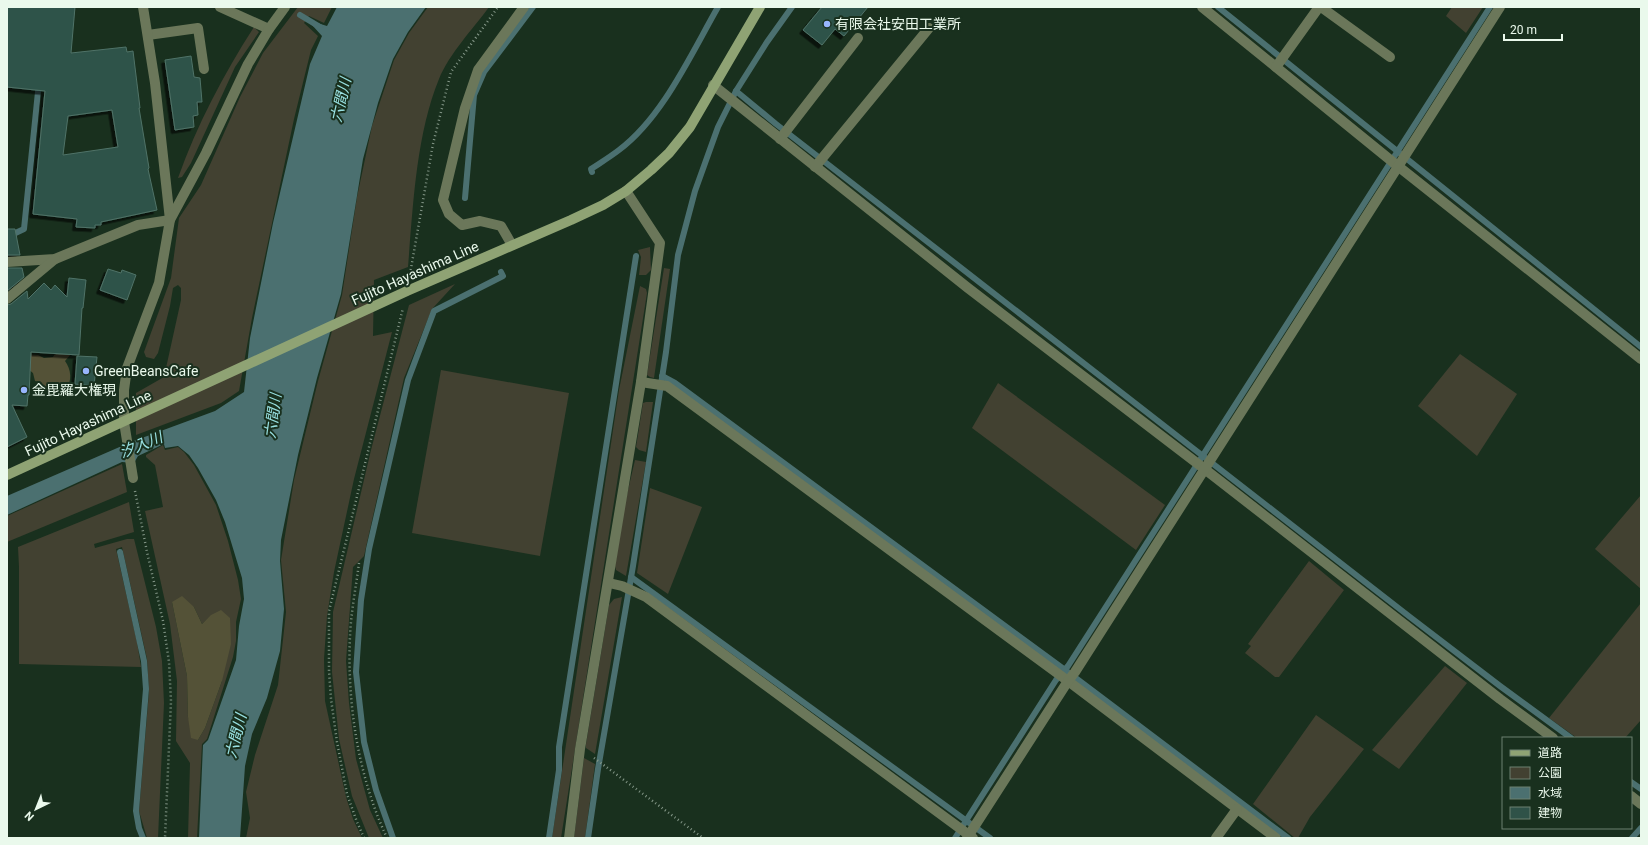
<svg xmlns="http://www.w3.org/2000/svg" width="1648" height="845" viewBox="0 0 1648 845" font-family="Roboto,'Noto Sans JP',sans-serif">
  <style>
    .green { fill: #424131; fill-rule: evenodd }
    .forest { fill: #545237 }
    .water { fill: #4b7070 }
    .lines { fill: none; stroke-linecap: round; stroke-linejoin: round }
    .stream { stroke: #4b7070; stroke-width: 6 }
    .building { fill: #2f5248; stroke: #4f7368; fill-rule: evenodd; filter: url(#shadow) }
    .path { stroke: #849788; stroke-width: 2.5; stroke-dasharray: 1 3; stroke-linecap: butt }
    .lane { stroke: #6b775a; stroke-width: 10 }
    .street { stroke: #6b775a; stroke-width: 10 }
    .secondary { stroke: #8fa374; stroke-width: 10 }
    .poi-dot { fill: #98b5fd; stroke: #19301e; stroke-width: 1.5 }
    .labels { text-anchor: middle; stroke-width: 4; stroke-linejoin: round; paint-order: stroke }
    .poi-label { font-size: 14px; fill: #eaf9ec; stroke: #19301e; text-anchor: start }
    .street-label { font-size: 14px; fill: #eaf9ec; stroke: #19301e }
    .water-label { font-size: 15px; font-style: italic; fill: #99e1e2; stroke: #19301e }
  </style>
  <defs>
    <filter id="shadow"><feDropShadow dx="-3.5" dy="3.5" stdDeviation="0" flood-color="#0009"/></filter>
  </defs>
  <rect width="100%" height="100%" fill="#19301e"/>
  <g class="green">
    <polygon points="298,7 332,7 324,23 309,16 304,23 318,36 311,50 294,119 252,318 239,391 221,403 136,435 136,393 164,377 181,300 181,288 178,285 173,288 170,306 158,353 154,359 146,357 144,352 171,278 179,218 201,185 240,97 263,53"/>
    <path d="M428 7H489C473 29 449 54 439 79 416 135 413 207 408 267L374 280 373 336 392 332 354 479 334 572 327 616 324 659 325 701 346 797 353 819 362 838H246L250 818 246 792 255 755 278 685 286 612 281 560 294 480 318 381 342 295 357 197 372 126 394 60 409 33Z"/>
    <polygon points="1452,7 1483,7 1466,33 1446,16"/>
    <path d="M254 27 259 32 235 67 191 163 182 177 178 178C197 125 223 75 254 27Z"/>
    <polygon points="650,247 651,270 646,275 639,275 641,257 638,250"/>
    <polygon points="664,268 670,269 654,378 650,377 647,375"/>
    <polygon points="455,284 432,309 404,378 364,556 353,567 346,661 349,703 356,759 370,810 383,838 369,838 352,796 339,739 332,672 333,612 371,450 409,305"/>
    <polygon points="640,286 646,289 647,293 561,838 552,838 619,390"/>
    <polygon points="1460,354 1517,394 1477,456 1418,406"/>
    <polygon points="441,370 569,393 540,556 412,533"/>
    <polygon points="998,383 1165,505 1136,550 972,428"/>
    <polygon points="646,402 653,402 646,452 639,450 636,447 643,403"/>
    <path d="M163 445 165 450 178 447 184 452 194 465 216 505 228 541 238 580 241 599 236 622V641L233 657 207 739 202 744 197 838H188L190 763 176 741 177 681 170 624 145 511 163 507 155 465 146 457V455ZM172 602 194 607 202 624 212 615 222 681 205 728 198 740 188 717 187 676Z"/>
    <polygon points="635,460 646,462 626,576 616,570 615,566 625,503"/>
    <polygon points="122,464 127,492 7,542 7,516"/>
    <polygon points="650,488 702,507 668,594 637,573"/>
    <polygon points="1641,495 1640,581 1641,589 1595,549"/>
    <polygon points="129,502 134,532 94,544 95,548 127,539 134,539 156,627 162,661 164,703 158,838 147,838 139,811 149,692 147,659 122,547 116,549 137,642 141,667 19,664 19,567 18,547"/>
    <polygon points="1309,561 1344,590 1279,677 1275,677 1245,653 1251,646 1248,644"/>
    <polygon points="622,597 595,754 586,748 586,744 609,605 614,599"/>
    <polygon points="1641,603 1641,720 1625,738 1577,738 1549,718"/>
    <polygon points="1445,666 1467,683 1399,769 1372,750"/>
    <polygon points="1316,715 1364,749 1310,817 1298,838 1295,838 1253,804"/>
    <polygon points="584,758 595,764 585,838 574,838"/>
  </g>
  <g class="forest">
    <path d="M7 352 9 353 38 355 44 358 53 357 56 352 71 354 65 361C71 369 73 382 65 389 63 391 58 393 55 394L48 391 41 382 35 381 33 373Z"/>
    <polygon points="182,596 194,607 202,624 211,615 221,610 230,618 231,644 222,681 205,728 198,740 191,738 188,717 187,676 172,602"/>
  </g>
  <polygon class="water" points="337,7 426,7 408,32 393,59 378,103 363,159 341,294 317,378 298,455 281,540 280,561 284,609 280,651 267,698 252,734 245,766 240,838 199,838 203,745 208,740 236,660 239,626 244,599 242,578 225,522 216,500 198,468 189,455 178,446 165,448 164,444 138,456 134,463 122,462 7,515 7,496 131,442 215,411 244,392 250,338 273,223 310,64 322,36 312,25 314,22 327,26"/>
  <g class="lines">
    <g class="stream">
      <polyline points="1218,7 1641,347"/>
      <polyline points="300,15 320,27"/>
      <polyline points="736,91 776,124 1410,617 1500,686 1571,738"/>
      <path d="M592 172 591 169C600 163 610 157 619 150 663 117 691 54 718 7"/>
      <polyline points="465,198 474,95 484,72 533,7"/>
      <polyline points="7,237 24,229 39,82"/>
      <polyline points="662,376 675,383 1065,670 1288,838"/>
      <polyline points="120,552 144,661 146,689 136,811 139,828 143,838"/>
      <polyline points="631,577 990,838"/>
      <polyline points="1631,782 1641,789"/>
      <polyline points="393,838 376,790 364,742 356,672 361,600 369,549 408,380 434,311 503,276 501,272"/>
      <polyline points="549,838 559,770 559,747 636,256"/>
      <polyline points="588,838 598,769 633,566 666,352 678,255 695,191 718,127 736,91 767,42 792,7"/>
      <polyline points="955,838 1056,680 1068,666 1490,7"/>
      <polyline points="1632,838 1641,828"/>
    </g>
  </g>
  <g class="building">
    <path d="M7 7H75L71 53 126 47 127 52 133 51 140 108H139L149 168 148 169 157 210 101 222V225H95V228L76 227 77 219 33 214 45 91 7 87ZM112 110 118 147 63 155 68 116Z"/>
    <polygon points="822,7 868,7 844,36 835,29 822,45 803,30"/>
    <polygon points="191,56 194,77 200,78 202,102 197,102 198,115 193,116 194,127 175,130 165,60"/>
    <polygon points="7,229 15,229 20,255 7,255"/>
    <polygon points="7,268 22,268 24,277 7,291"/>
    <polygon points="108,269 121,273 122,270 136,275 127,300 100,290"/>
    <polygon points="69,278 86,280 83,308 82,308 79,355 31,352 29,395 28,395 27,406 12,405 27,437 7,447 7,305 11,304 27,291 28,299 44,283 51,290 55,285 67,297"/>
    <polygon points="77,356 97,357 94,386 75,384"/>
  </g>
  <g class="lines">
    <g class="path">
      <polyline points="410,274 433,144 451,72 498,7"/>
      <polyline points="135,491 147,552 163,621 169,662 171,701 165,838"/>
      <path d="M359 563C356 587 351 612 350 636 347 704 358 776 387 838"/>
      <polyline points="594,758 703,838"/>
      <polyline points="364,838 357,822 347,794 337,742 331,699 329,671 329,611 403,308"/>
    </g>
    <polyline class="lane" points="148,35 198,28 204,69"/>
    <g class="street">
      <polyline points="220,7 269,29"/>
      <polyline points="1202,7 1394,163 1641,359"/>
      <polyline points="1321,7 1390,57"/>
      <polyline points="1276,67 1319,7"/>
      <polyline points="713,85 968,288 1202,467 1500,699 1553,738"/>
      <polyline points="780,139 858,38"/>
      <polyline points="815,167 929,28"/>
      <polyline points="512,245 501,226 480,221 462,225 449,214 443,200 465,108 478,70 524,7"/>
      <polyline points="7,262 55,259 138,225 170,220 155,83 143,7"/>
      <polyline points="7,299 55,259"/>
      <polyline points="641,382 667,386 1068,681 1276,838"/>
      <polyline points="133,478 124,422 124,390 127,368 159,283 170,220 206,153 248,64 269,29 285,7"/>
      <polyline points="609,583 622,586 646,597 973,838"/>
      <polyline points="1631,796 1641,804"/>
      <polyline points="569,838 580,749 641,382 660,243 626,191"/>
      <polyline points="967,838 1068,681 1075,672 1500,7"/>
      <polyline points="1216,838 1237,809"/>
    </g>
    <polyline class="secondary" points="7,475 407,291 571,220 603,205 626,191 651,170 669,153 690,127 760,7"/>
  </g>
  <g class="poi-dot">
    <circle cx="827" cy="24" r="4"/>
    <circle cx="86" cy="371" r="4"/>
    <circle cx="24" cy="390" r="4"/>
  </g>
  <g class="labels">
    <g class="poi-label">
      <text x="835" y="29">有限会社安田工業所</text>
      <text x="94" y="376">GreenBeansCafe</text>
      <text x="32" y="395">金毘羅大権現</text>
    </g>
    <g class="street-label">
      <text transform="translate(415 273) rotate(-24)" y="5">Fujito Hayashima Line</text>
      <text transform="translate(88 423) rotate(-25)" y="5">Fujito Hayashima Line</text>
    </g>
    <g class="water-label">
      <text transform="translate(341 100) rotate(-77)" y="5">六間川</text>
      <text transform="translate(273 416) rotate(-82)" y="5">六間川</text>
      <text transform="translate(141 445) rotate(-22)" y="5">汐入川</text>
      <text transform="translate(236 736) rotate(-76)" y="5">六間川</text>
    </g>
  </g>
  <rect width="1648" height="845" fill="none" stroke="#eaf9ec" stroke-width="16"/>
  <rect x="1502" y="737" width="130" height="92" fill="#19301e" stroke="#6d8070"/>
  <rect x="1510" y="750" width="20" height="6" fill="#8fa374" stroke="#6d8070"/>
  <text x="1538" y="757" font-size="12" fill="#eaf9ec">道路</text>
  <rect x="1510" y="767" width="20" height="12" fill="#424131" stroke="#6d8070"/>
  <text x="1538" y="777" font-size="12" fill="#eaf9ec">公園</text>
  <rect x="1510" y="787" width="20" height="12" fill="#4b7070" stroke="#6d8070"/>
  <text x="1538" y="797" font-size="12" fill="#eaf9ec">水域</text>
  <rect x="1510" y="807" width="20" height="12" fill="#2f5248" stroke="#6d8070"/>
  <text x="1538" y="817" font-size="12" fill="#eaf9ec">建物</text>
  <g transform="translate(36 809) rotate(223)" stroke="#19301e" stroke-width="3" paint-order="stroke">
  <path d="M0-3L7 15L0 10L-7 15Z" fill="#eaf9ec"/>
  <text y="-6" font-size="11" font-weight="bold" text-anchor="middle" fill="#eaf9ec">N</text>
  </g>
  <path d="M1504 34v6h58v-6" fill="none" stroke="#eaf9ec" stroke-width="2"/>
  <text x="1510" y="34" font-size="12" fill="#eaf9ec" stroke="#19301e" stroke-width="3" paint-order="stroke">20 m</text>
</svg>
